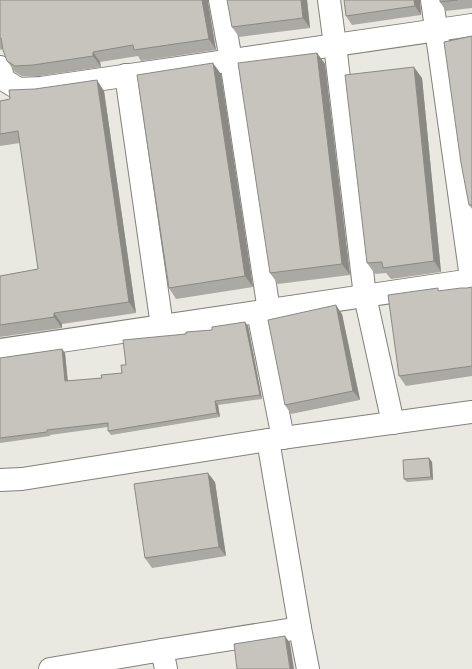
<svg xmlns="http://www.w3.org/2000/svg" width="472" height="669" viewBox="0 0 472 669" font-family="'IBM Plex Serif',serif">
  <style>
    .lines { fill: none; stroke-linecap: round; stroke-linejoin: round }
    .minor-casing { stroke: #82817a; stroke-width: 24 }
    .minor { stroke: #fff; stroke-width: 22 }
    .wall { fill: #aaa9a3 }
    .shaded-wall { fill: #8b8984 }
    .building { fill: #c6c4bd; stroke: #8b8984 }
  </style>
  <rect width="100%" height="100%" fill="#eae9e1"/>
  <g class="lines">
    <g class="minor-casing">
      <g id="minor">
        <polyline points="220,0 231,60 269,311"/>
        <polyline points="329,0 335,45 365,296 393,423"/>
        <polyline points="432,0 472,285"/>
        <polyline points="0,67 4,80 19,89 41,88 472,25"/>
        <polyline points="126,75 162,326"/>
        <polyline points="258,312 283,438"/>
        <polyline points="0,350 472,280"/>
        <polyline points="268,440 300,628 308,669"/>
        <polyline points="0,480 22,479 268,440 472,412"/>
        <polyline points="162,650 166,669"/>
        <polyline points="50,669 162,650 300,628"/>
      </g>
    </g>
    <use href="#minor" class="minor"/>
  </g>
  <g class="wall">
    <polygon points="0,0 208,0 208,2 216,50 141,61 138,56 100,62 101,67 40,76 22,76 15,72 7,61 3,49 0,50"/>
    <polygon points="307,0 310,28 239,37 232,27"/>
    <polygon points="344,0 420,0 421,15 352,25 346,16"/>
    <polygon points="440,0 472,0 472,8 446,11 440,2"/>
    <polygon points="317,53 325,64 350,275 278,284 270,273"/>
    <polygon points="221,74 253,287 176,299 169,288"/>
    <polygon points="422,78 441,272 391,279 386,273 375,274 367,263"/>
    <polygon points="104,91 136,313 62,324 62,328 0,337 0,276 38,269 20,143 0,146 0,101"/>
    <polygon points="469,205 472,205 472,209"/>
    <polygon points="472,287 472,376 406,386 399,376 440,291 467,288"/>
    <polygon points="342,314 360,400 291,414 285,405"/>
    <polygon points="245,322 248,326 262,399 218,405 220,417 111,435 108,431 108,427 50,435 50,436 0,443 0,358 62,349 65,353 68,381 102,378 122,373 126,365 186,334 212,330"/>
    <polygon points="429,458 432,462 433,480 407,482 404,479"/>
    <polygon points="215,482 226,556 152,568 145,558"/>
  </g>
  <g class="shaded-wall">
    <polygon points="202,0 208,0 208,2 216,50 209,39"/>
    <polygon points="301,0 307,0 310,28 303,18"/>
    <polygon points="414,0 420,0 421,15 415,6"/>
    <polygon points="93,52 100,62 101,67 93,56"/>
    <polygon points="317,53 325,64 350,275 342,264"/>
    <polygon points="213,63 221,74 253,287 245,276"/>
    <polygon points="414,67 422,78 441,272 434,261"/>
    <polygon points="97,80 104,91 136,313 129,302"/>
    <polygon points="336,305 342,314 360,400 353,391"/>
    <polygon points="54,313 62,324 62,328 54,317"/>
    <polygon points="245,322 248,326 262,399 260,395"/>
    <polygon points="62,349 65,353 68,386 65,381"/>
    <polygon points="215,401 218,405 220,417 217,413"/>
    <polygon points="429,458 432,462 433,480 431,477"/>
    <polygon points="208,473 215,482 226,556 219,547"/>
    <polygon points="285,636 290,643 294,669 290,669"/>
  </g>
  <g class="building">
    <polygon points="0,0 202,0 209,39 134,50 133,45 93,52 93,56 33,65 15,66 7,61 3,50 1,38 0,38"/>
    <polygon points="227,0 301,0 303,18 232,27"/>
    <polygon points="344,0 414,0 415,6 346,16"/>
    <polygon points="440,0 457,0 440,2"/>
    <polygon points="472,36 472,205 469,205 461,163 444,42"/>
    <polygon points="317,53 342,264 270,273 238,63"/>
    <polygon points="213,63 245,276 169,288 137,75"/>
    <polygon points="414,67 434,261 383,268 382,262 367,263 345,75"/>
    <polygon points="97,80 129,302 54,313 54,317 0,325 0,276 38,269 18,131 0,134 0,101 10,99 9,90 35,89"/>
    <polygon points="472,287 472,366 399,376 388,295 438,288 438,291 461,288 467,288"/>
    <polygon points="336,305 353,391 285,405 268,320"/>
    <polygon points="245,322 260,395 215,401 217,413 108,431 108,423 47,430 47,432 0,438 0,358 62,349 65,381 102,378 101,375 122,373 121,365 126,365 123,340 186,334 186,332 212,330 212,327"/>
    <polygon points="429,458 431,477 404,479 403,460"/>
    <polygon points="208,473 219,547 145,558 134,484"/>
    <polygon points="285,636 290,669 237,669 234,644"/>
  </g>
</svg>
